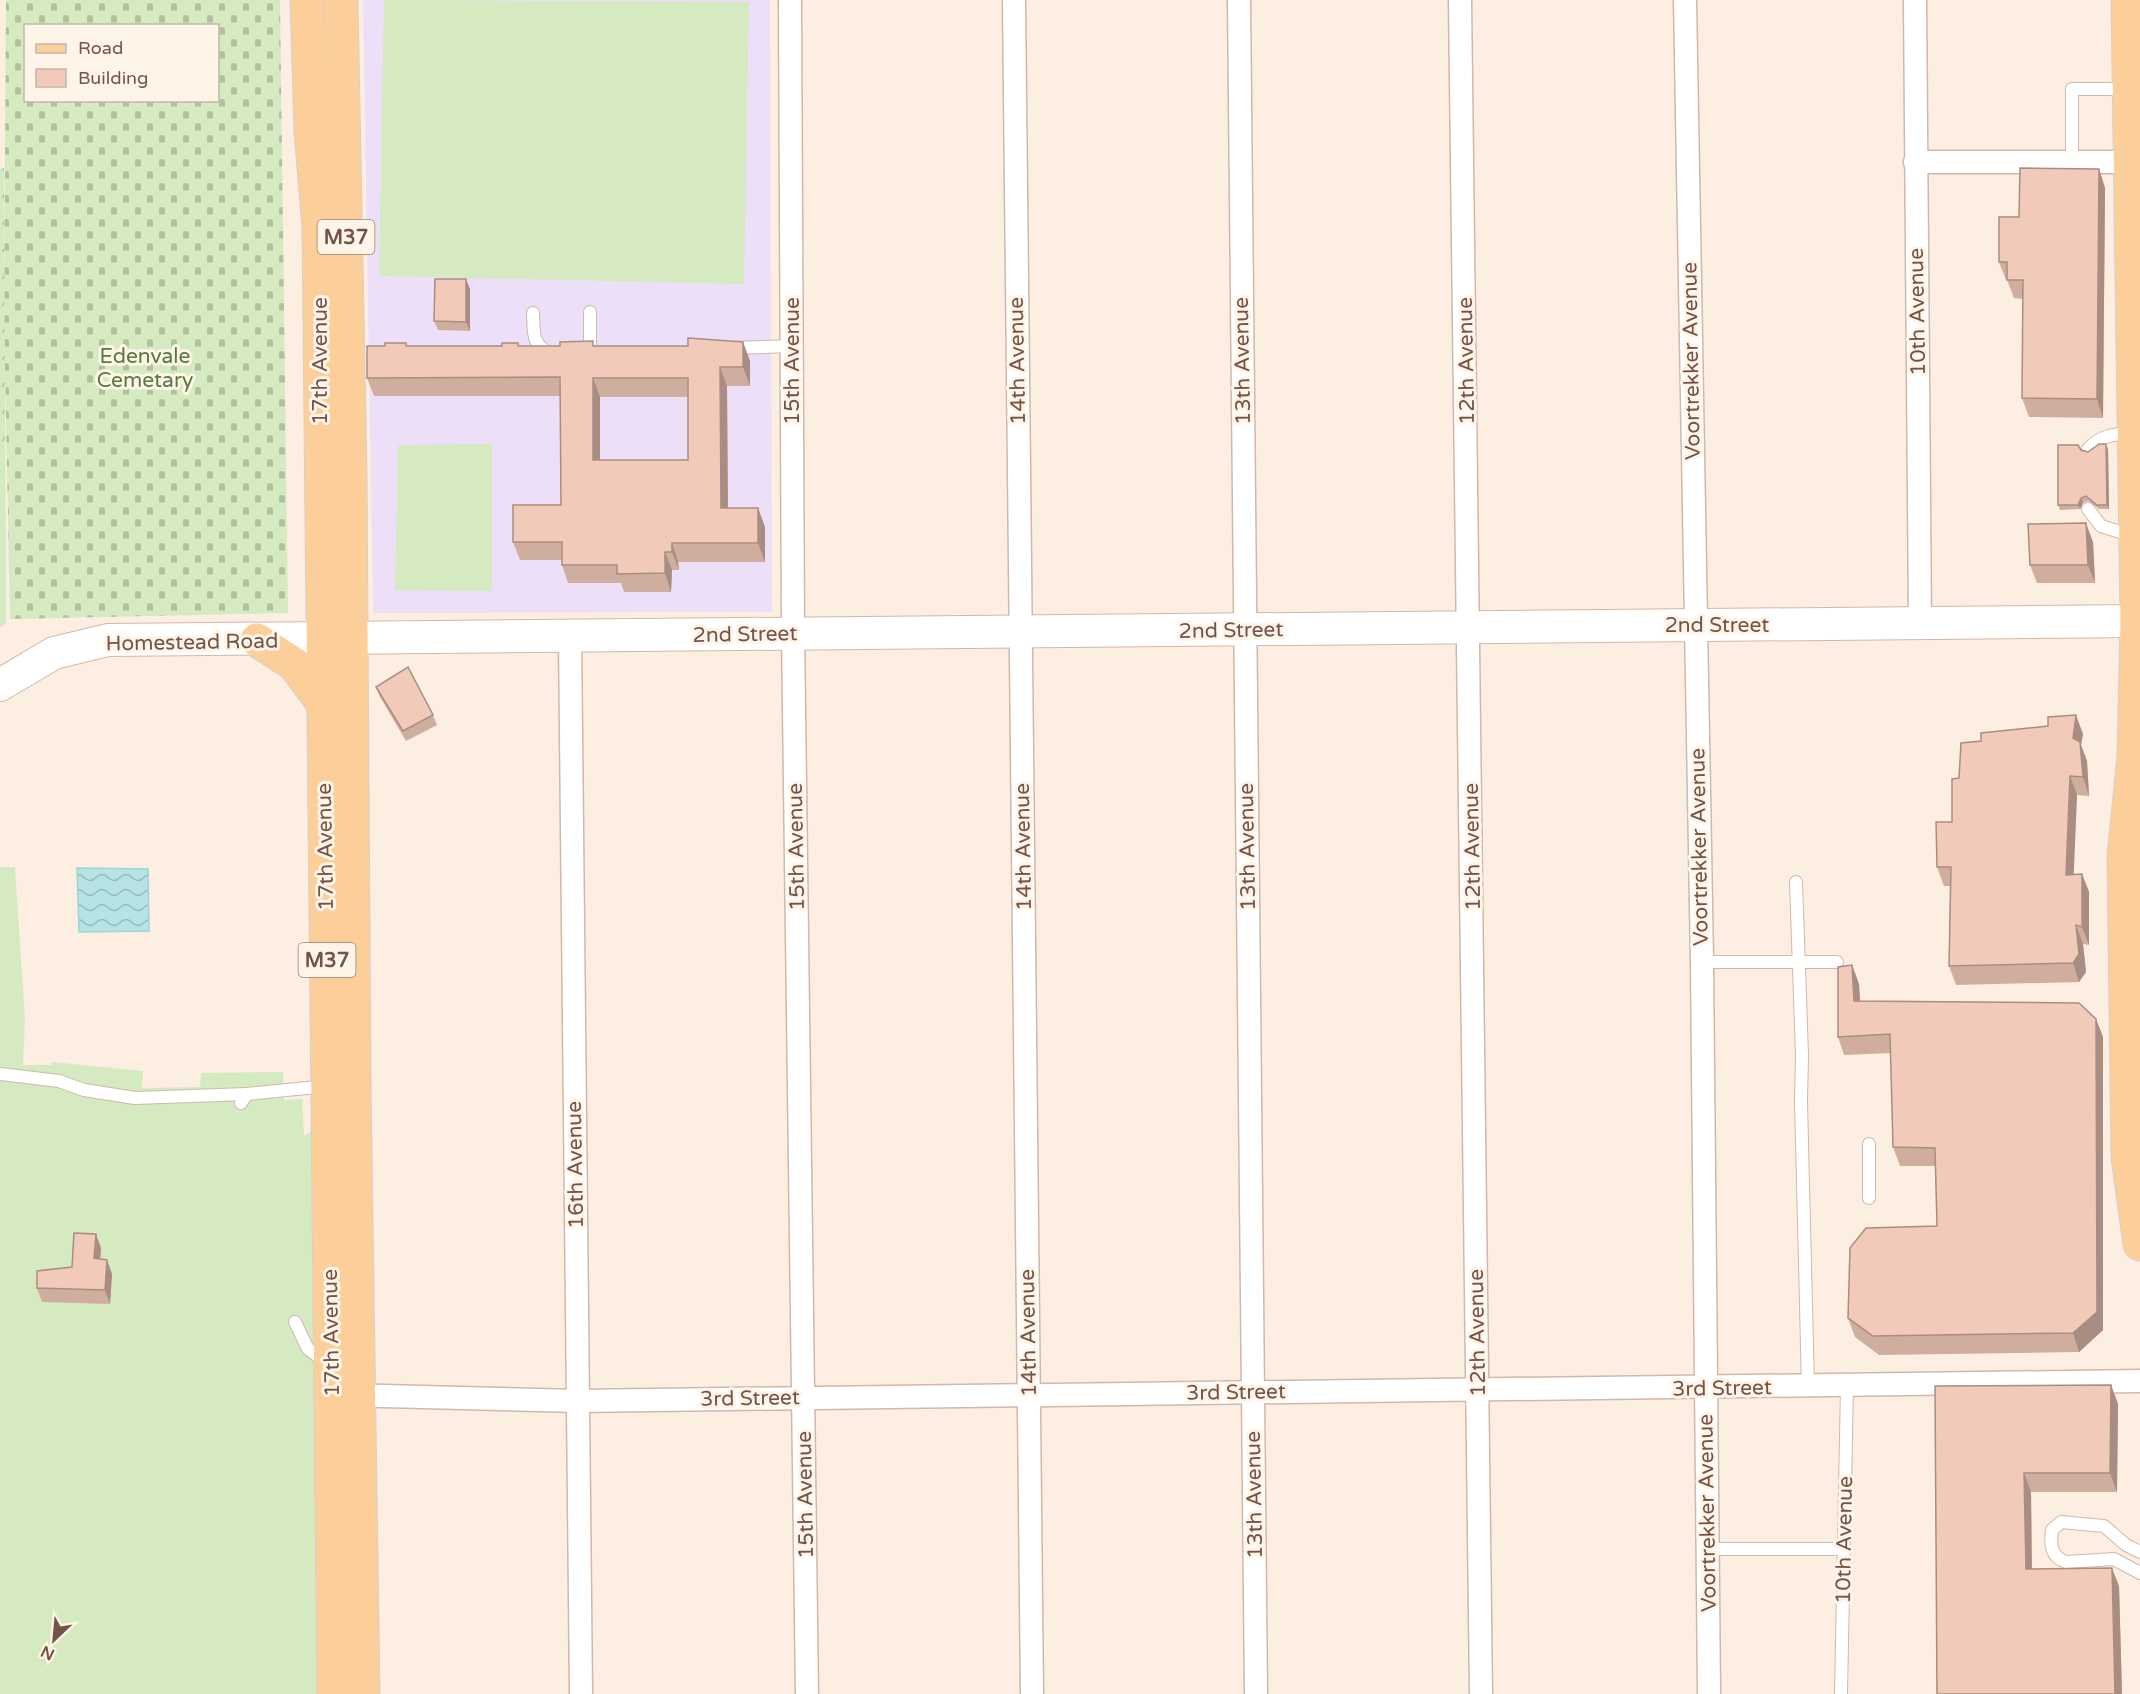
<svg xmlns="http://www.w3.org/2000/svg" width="2140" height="1694" viewBox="0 0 2140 1694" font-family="'Varela Round',sans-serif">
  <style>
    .education { fill: #eddff8 }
    .cemetery { fill: url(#cemetery-stones); fill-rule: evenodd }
    .park { fill: url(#park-crowns) }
    .garden { fill: #d5eac0 }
    .water { fill: url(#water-waves); stroke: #9cd4d8; stroke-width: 1.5 }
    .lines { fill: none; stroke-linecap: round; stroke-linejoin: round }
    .service-casing { stroke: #d0b8ab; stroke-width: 14 }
    .minor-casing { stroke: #d0b8ab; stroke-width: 25 }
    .secondary-casing { stroke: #d3b7a8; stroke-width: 34 }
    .primary-casing { stroke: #d8cfcc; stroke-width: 35 }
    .service { stroke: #fff; stroke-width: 12 }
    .minor { stroke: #fff; stroke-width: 22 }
    .secondary { stroke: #fff; stroke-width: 32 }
    .primary { stroke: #fcce99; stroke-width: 33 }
    .wall { fill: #d0ae9f; fill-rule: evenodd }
    .shaded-wall { fill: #a98d82 }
    .building { fill: #f2cab9; stroke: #a98d82; stroke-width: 1.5; fill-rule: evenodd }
    .labels { text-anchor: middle; stroke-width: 6; stroke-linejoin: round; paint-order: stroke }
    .shield { fill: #fff4e8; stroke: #9e8378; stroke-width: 1.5 }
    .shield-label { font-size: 20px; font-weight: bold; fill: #745348 }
    .street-label { font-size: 21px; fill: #745348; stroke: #fff4e8 }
    .park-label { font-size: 21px; fill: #577a40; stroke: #fff4e8 }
  </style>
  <defs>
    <pattern id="cemetery-stones" width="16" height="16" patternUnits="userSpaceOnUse" patternTransform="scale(1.5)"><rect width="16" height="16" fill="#d5eac0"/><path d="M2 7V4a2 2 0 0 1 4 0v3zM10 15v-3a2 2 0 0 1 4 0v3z" fill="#b1c09e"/></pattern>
    <pattern id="park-crowns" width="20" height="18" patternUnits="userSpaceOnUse" patternTransform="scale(1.5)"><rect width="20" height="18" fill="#d5eac0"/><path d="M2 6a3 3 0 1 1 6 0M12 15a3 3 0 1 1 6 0" fill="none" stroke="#b1c09e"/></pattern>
    <pattern id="water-waves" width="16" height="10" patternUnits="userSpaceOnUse" patternTransform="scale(1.5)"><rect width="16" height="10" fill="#b6e4e6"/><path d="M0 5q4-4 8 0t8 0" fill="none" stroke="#99bbbc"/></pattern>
  </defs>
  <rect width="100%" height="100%" fill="#fcefe2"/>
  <polygon class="education" points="363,0 770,0 772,612 373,613"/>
  <path class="cemetery" d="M6 0H280L288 613 10 619 4 319ZM26 26H218V100H26Z"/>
  <polygon class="park" points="0,168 4,168 6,623 0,627"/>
  <g class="garden">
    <polygon points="384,0 749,2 744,284 379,276"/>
    <polygon points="492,444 492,591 395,590 398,445"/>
    <polygon points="0,454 5,454 6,623 0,627"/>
    <polygon points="0,867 15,867 25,1020 23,1065 51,1065 52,1062 143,1071 142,1088 200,1087 201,1073 283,1072 284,1100 302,1099 304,1136 319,1126 317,1694 0,1694"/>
  </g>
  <polygon class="water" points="77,868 148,869 149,931 79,932"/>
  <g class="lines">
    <g class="service-casing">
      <g id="service">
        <polyline points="2072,162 2072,89 2129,89"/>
        <polyline points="590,312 590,352"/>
        <path d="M533 313C534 331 531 346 551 353"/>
        <polyline points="730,348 792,346"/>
        <path d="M2088 449C2101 435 2114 434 2133 433"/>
        <polyline points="2088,509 2101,526 2133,536"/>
        <polyline points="1796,882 1802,1055 1801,1102 1808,1386"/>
        <polyline points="1702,962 1837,962"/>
        <polyline points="0,1074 59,1081 84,1090 135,1098 247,1094"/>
        <polyline points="241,1103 247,1094 327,1086"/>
        <polyline points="1869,1144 1869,1198"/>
        <polyline points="295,1322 308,1349 326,1362"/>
        <polyline points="1707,1549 1843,1549"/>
        <path d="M2140 1552 2126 1545 2104 1526 2061 1522 2052 1530C2050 1545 2051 1557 2066 1562L2114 1559 2140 1573"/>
        <polyline points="1841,1694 1847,1386"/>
      </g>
    </g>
    <g class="minor-casing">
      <g id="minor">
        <polyline points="790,0 793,633 807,1694"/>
        <polyline points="1014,0 1032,1694"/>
        <polyline points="1239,0 1256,1694"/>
        <polyline points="1460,0 1481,1694"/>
        <polyline points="1685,0 1702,962 1709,1694"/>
        <polyline points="1915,0 1920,624"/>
        <polyline points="1915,162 2140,162"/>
        <polyline points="570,636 581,1694"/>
        <polyline points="345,1395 577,1401 2140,1381"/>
      </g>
    </g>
    <g class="secondary-casing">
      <polyline id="secondary" points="0,685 54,653 108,640 2140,621"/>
    </g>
    <g class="primary-casing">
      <g id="primary">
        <polyline points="307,0 311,131 319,227 334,1694"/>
        <polyline points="341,0 350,474 354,1087 363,1694"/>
        <polyline points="2128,0 2137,621 2134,757 2124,856 2128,1157 2140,1244"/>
        <polyline points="257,640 294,664 323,703"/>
      </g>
    </g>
    <use href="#service" class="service"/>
    <use href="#minor" class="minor"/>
    <use href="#secondary" class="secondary"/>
    <use href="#primary" class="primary"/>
  </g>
  <g class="wall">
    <polygon points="2099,169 2105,188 2103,418 2029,417 2022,398 2023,299 2014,298 2007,280 2006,280 1999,262 2019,217"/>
    <polygon points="470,289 470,331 438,330 434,321"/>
    <path d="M743 342 750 361V386H727L728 508 765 527V562H678L679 570H672L671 592H624L621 583H568L562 565V560H520L513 542 561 505 560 396H374L367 378 407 346H688ZM600 397H688V460H600Z"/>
    <polygon points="2108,449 2109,509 2099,509 2088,501 2083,503 2080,509 2060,510 2058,505 2081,450 2088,452"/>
    <polygon points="2093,542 2095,583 2037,583 2030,565"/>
    <polygon points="376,687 433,715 437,725 406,741 380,697"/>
    <polygon points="2083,734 2081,745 2087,761 2089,796 2077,795 2073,874 2082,874 2089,892 2089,945 2083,944 2086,972 2079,982 1956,985 1949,966 1950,886 1944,886 1937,867 1952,822 1959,778 1981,741"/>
    <polygon points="1852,965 1859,984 1860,1001 2096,1019 2103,1037 2103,1330 2079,1352 1879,1355 1855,1337 1848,1318 1937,1226 1935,1166 1900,1166 1893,1147 1891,1053 1844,1055 1838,1037"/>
    <polygon points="101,1248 100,1259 112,1274 110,1304 42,1302 37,1288 72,1267"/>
    <polygon points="2111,1385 2118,1404 2117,1492 2031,1492 2032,1569 2119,1586 2122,1694 1937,1694 1935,1386"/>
  </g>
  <g class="shaded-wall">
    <polygon points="2099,169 2105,188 2103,418 2097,399"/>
    <polygon points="466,279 470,289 470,331 466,322"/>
    <polygon points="743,342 750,361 750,386 743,367"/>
    <polygon points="720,367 727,386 728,527 721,508"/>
    <polygon points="593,378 600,397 600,478 593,460"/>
    <polygon points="2106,444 2108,449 2109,509 2107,505"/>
    <polygon points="2081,498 2083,503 2080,509 2078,505"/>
    <polygon points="758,508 765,527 765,562 758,543"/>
    <polygon points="2086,523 2093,542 2095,583 2088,565"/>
    <polygon points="672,543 678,562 679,570 672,552"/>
    <polygon points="665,552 672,570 671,592 665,573"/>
    <polygon points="2076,715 2083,734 2081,745 2087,761 2089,796 2083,777 2073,738"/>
    <polygon points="2070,776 2077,795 2073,893 2066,875"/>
    <polygon points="2082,874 2089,892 2089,945 2082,927"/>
    <polygon points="2076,925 2083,944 2086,972 2079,982 2073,963"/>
    <polygon points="1852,965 1859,984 1861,1019 1854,1001"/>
    <polygon points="2096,1019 2103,1037 2103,1330 2079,1352 2073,1333"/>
    <polygon points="96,1234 101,1248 99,1272 94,1258"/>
    <polygon points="107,1260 112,1274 110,1304 105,1290"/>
    <polygon points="2111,1385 2118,1404 2117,1492 2110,1473"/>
    <polygon points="2024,1473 2031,1492 2032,1588 2026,1569"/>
    <polygon points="2112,1568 2119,1586 2122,1694 2115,1694"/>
  </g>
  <g class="building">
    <polygon points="2020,168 2099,169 2097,399 2022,398 2023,280 2007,280 2007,262 1999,262 1999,217 2019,217"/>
    <polygon points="435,279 466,279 466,322 434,321"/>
    <path d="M688 338 743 342V367H720L721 508H758V543H672V552H665V573L617 574V565H562V542H513V505H561L560 377 367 378V346H385V343H406V346H502V343H518V346H560V342L593 341V346H688ZM593 378H688V460H593Z"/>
    <polygon points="2099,444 2106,444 2107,505 2097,505 2086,496 2081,498 2078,505 2058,505 2058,445 2078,445 2081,450 2088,452"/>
    <polygon points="2086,523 2088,565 2030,565 2028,524"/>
    <polygon points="408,667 433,715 403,731 376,687"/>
    <polygon points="2076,715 2073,738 2080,742 2083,777 2070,776 2066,875 2082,874 2082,927 2076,925 2079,954 2073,963 1949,966 1951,867 1937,867 1936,822 1952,822 1952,779 1959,778 1961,743 1981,741 1981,733 2048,726 2048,717"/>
    <polygon points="1852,965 1854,1001 2079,1003 2096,1019 2097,1312 2073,1333 1873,1336 1848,1318 1850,1248 1866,1228 1937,1226 1935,1148 1893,1147 1890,1034 1838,1037 1838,967"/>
    <polygon points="74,1233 96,1234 94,1258 107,1260 105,1290 37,1288 37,1271 72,1267"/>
    <polygon points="2111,1385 2110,1473 2024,1473 2026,1569 2112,1568 2115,1694 1937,1694 1935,1386"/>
  </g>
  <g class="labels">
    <g class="shield">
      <rect x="317.5" y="220" width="57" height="34" rx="4.5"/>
      <rect x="298.5" y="943" width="57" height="34" rx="4.5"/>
    </g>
    <g class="shield-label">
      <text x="346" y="244">M37</text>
      <text x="327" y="967">M37</text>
    </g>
    <g class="street-label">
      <text transform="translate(1917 312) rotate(-91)" y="7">10th Avenue</text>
      <text transform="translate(320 361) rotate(-90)" y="7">17th Avenue</text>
      <text transform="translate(792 361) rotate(-90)" y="7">15th Avenue</text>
      <text transform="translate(1017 361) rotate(-91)" y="7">14th Avenue</text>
      <text transform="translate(1242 361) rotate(-91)" y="7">13th Avenue</text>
      <text transform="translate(1466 361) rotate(-91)" y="7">12th Avenue</text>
      <text transform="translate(1691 361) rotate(-91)" y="7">Voortrekker Avenue</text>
      <text x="1717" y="632">2nd Street</text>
      <text transform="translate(1231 630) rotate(-1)" y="7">2nd Street</text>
      <text transform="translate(745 634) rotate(-1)" y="7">2nd Street</text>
      <text transform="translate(192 642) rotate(-1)" y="7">Homestead Road</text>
      <text transform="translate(325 847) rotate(-91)" y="7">17th Avenue</text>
      <text transform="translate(796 847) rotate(-91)" y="7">15th Avenue</text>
      <text transform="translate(1023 847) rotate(-91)" y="7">14th Avenue</text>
      <text transform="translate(1247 847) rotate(-91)" y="7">13th Avenue</text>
      <text transform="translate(1472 847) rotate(-91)" y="7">12th Avenue</text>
      <text transform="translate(1699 847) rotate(-91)" y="7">Voortrekker Avenue</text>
      <text transform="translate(575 1165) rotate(-91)" y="7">16th Avenue</text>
      <text transform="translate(331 1333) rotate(-91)" y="7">17th Avenue</text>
      <text transform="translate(1028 1333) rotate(-91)" y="7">14th Avenue</text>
      <text transform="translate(1477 1333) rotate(-91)" y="7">12th Avenue</text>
      <text transform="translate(1722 1388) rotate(-1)" y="7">3rd Street</text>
      <text transform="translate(1236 1392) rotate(-1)" y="7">3rd Street</text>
      <text transform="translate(750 1398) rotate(-1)" y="7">3rd Street</text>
      <text transform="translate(805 1495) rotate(-91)" y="7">15th Avenue</text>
      <text transform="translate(1254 1495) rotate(-91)" y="7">13th Avenue</text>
      <text transform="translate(1707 1513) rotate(-91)" y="7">Voortrekker Avenue</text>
      <text transform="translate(1844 1540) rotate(-89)" y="7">10th Avenue</text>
    </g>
    <g class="park-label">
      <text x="145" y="363">Edenvale<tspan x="145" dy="24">Cemetary</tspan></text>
    </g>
  </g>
  <rect x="24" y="24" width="195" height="78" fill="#fff4e8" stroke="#c7b4a8" stroke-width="1.5"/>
  <rect x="36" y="44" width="30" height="9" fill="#fcce99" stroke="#c7b4a8" stroke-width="1.5"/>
  <text x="78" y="54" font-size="18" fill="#745348">Road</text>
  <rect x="36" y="69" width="30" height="18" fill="#f2cab9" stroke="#c7b4a8" stroke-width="1.5"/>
  <text x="78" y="84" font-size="18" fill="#745348">Building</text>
  <g transform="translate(54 1640) rotate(206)" stroke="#fff4e8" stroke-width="4.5" paint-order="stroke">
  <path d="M0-4.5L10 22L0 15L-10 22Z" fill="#745348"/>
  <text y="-9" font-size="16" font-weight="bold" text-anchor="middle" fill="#745348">N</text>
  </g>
</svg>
